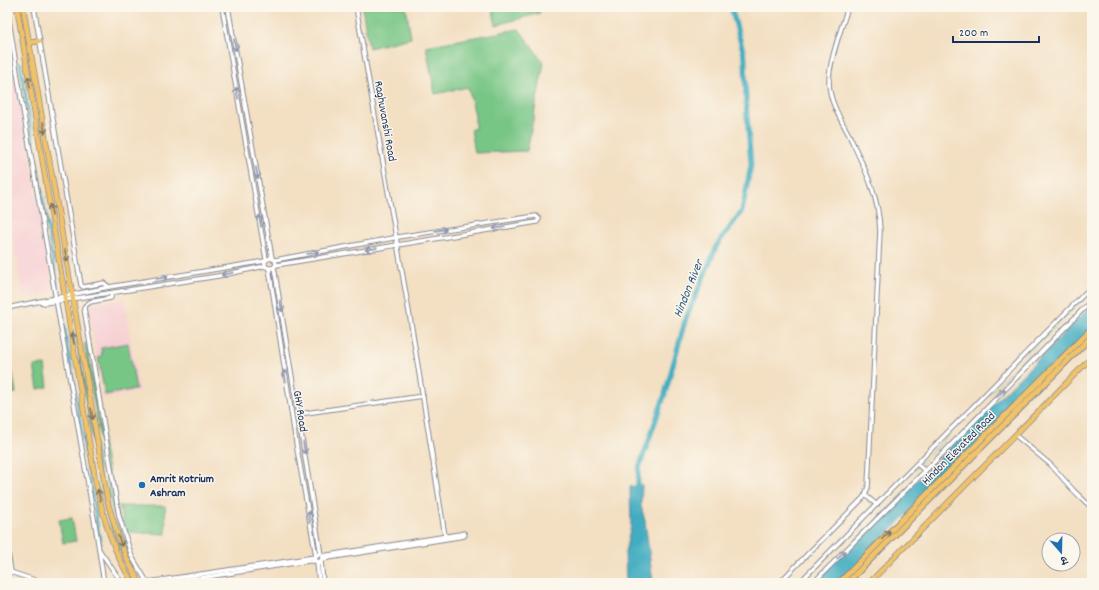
<svg xmlns="http://www.w3.org/2000/svg" width="1099" height="590" viewBox="0 0 1099 590" font-family="Dekko,'Playpen Sans Deva',sans-serif">
  <style>
    .built { fill: #f7cfd3 }
    .green { fill: #78c686; stroke: #4a7a72 }
    .water { fill: #42adc1; stroke: #2e6e90 }
    .lines { fill: none; stroke-linecap: round; stroke-linejoin: round }
    .stream { stroke: #42adc1; stroke-width: 1 }
    .canal { stroke: #42adc1; stroke-width: 3 }
    .river { stroke: #42adc1; stroke-width: 5 }
    .minor-casing { stroke: #878790; stroke-width: 5.5 }
    .major-casing { stroke: #878790; stroke-width: 6 }
    .highway-casing { stroke: #878790; stroke-width: 7 }
    .minor { stroke: #fff; stroke-width: 3.5 }
    .major { stroke: #f1c369; stroke-width: 4.5 }
    .highway { stroke: #f1c369; stroke-width: 5 }
    .oneway { stroke: #8d97ae }
    .oneway2 { stroke: #7b7263 }
    .poi-dot { fill: #1f6fb2; stroke: #fbf7ec; stroke-width: 1.5 }
    .labels { text-anchor: middle; stroke-width: 3; stroke-linejoin: round; paint-order: stroke }
    .street-label { font-size: 12px; fill: #1b2f5e; stroke: #fbf7ec }
    .poi-label { font-size: 12px; font-weight: bold; fill: #1b2f5e; stroke: #fbf7ec; text-anchor: start }
    .water-label { font-size: 13px; font-style: italic; fill: #295b81; stroke: #fbf7ec }
  </style>
  <rect width="100%" height="100%" fill="#fbf7ec"/>
  <filter id="ink" filterUnits="userSpaceOnUse"><feTurbulence type="fractalNoise" baseFrequency=".025" numOctaves="2"/><feDisplacementMap in="SourceGraphic" scale="8" xChannelSelector="R" yChannelSelector="G"/><feConvolveMatrix kernelMatrix="1 2 1 2 8 2 1 2 1" color-interpolation-filters="sRGB"/></filter>
  <filter id="wash" filterUnits="userSpaceOnUse"><feTurbulence type="fractalNoise" baseFrequency=".012" numOctaves="4" result="noise"/><feDisplacementMap in="SourceGraphic" scale="16" xChannelSelector="R" yChannelSelector="G"/><feGaussianBlur stdDeviation="0.9" result="paint"/><feColorMatrix in="noise" values="0 0 0 0 0 0 0 0 0 0 0 0 0 0 0 0 0 1.4 0 .05"/><feComposite in="paint" operator="in"/></filter>
  <g filter="url(#wash)">
    <rect width="100%" height="100%" fill="#f3dfc2"/>
    <g class="built">
      <polygon points="7,21 53,292 23,297 7,203"/>
      <polygon points="124,299 139,391 104,399 88,305"/>
    </g>
    <g class="green">
      <polygon points="362,7 406,7 411,38 369,48"/>
      <polygon points="492,7 538,7 540,13 496,25"/>
      <polygon points="519,29 544,63 527,151 475,153 471,129 475,129 475,115 468,87 435,94 426,46"/>
      <path d="M76 332 104 498 114 533 126 561 125 562C105 523 99 481 92 438 86 403 80 367 76 332Z"/>
      <path d="M87 343C99 414 107 487 130 556L123 543 111 505 84 344Z"/>
      <polygon points="128,343 136,389 105,395 98,357 102,356 101,348"/>
      <polygon points="45,365 48,387 38,389 34,366"/>
      <polygon points="12,370 16,393 7,394 7,371"/>
      <polygon points="119,506 165,506 166,534 126,532"/>
      <polygon points="72,518 76,541 63,543 59,520"/>
    </g>
    <g class="water">
      <polygon points="1092,305 1092,327 839,583 814,583"/>
      <polygon points="642,485 641,506 645,521 653,583 626,583 625,552 631,526 630,487"/>
    </g>
    <g class="lines">
      <polyline class="stream" points="802,583 1092,290"/>
      <polyline class="canal" points="20,63 100,541"/>
      <polyline class="river" points="637,492 639,468 665,394 685,321 717,245 742,211 751,165 746,103 745,58 731,7"/>
    </g>
  </g>
  <g filter="url(#ink)">
    <g class="lines">
      <g class="minor-casing">
        <g id="minor">
          <polyline points="7,7 21,98 96,530 104,583"/>
          <polyline points="34,7 81,285 83,287 104,283 109,287"/>
          <polyline points="222,7 266,259"/>
          <polyline points="228,7 272,258"/>
          <polyline points="356,7 412,329 445,536"/>
          <polyline points="275,260 404,236 536,216 539,219 537,222 276,265"/>
          <polyline points="274,267 321,555"/>
          <polyline points="269,268 297,449 316,556"/>
          <polyline points="111,293 111,298 90,302 85,306 84,308 119,516 132,557 147,582"/>
          <polyline points="40,302 45,303 218,276 265,266"/>
          <polyline points="7,308 109,287 265,261 270,258 275,260 276,265 273,268 268,268 265,266 265,261"/>
          <polyline points="299,414 423,396"/>
          <polyline points="1015,435 1051,465 1074,491 1092,508"/>
          <polyline points="917,464 925,471"/>
          <polyline points="865,495 877,505"/>
          <polyline points="7,546 11,572"/>
          <polyline points="100,551 122,583"/>
          <polyline points="322,556 460,534 464,533 465,535 464,536 322,559"/>
          <polyline points="321,561 323,583"/>
          <polyline points="317,562 319,583"/>
          <polyline points="7,571 44,583"/>
          <polyline points="142,583 315,557"/>
          <polyline points="169,583 308,561 316,561 320,562 322,559 322,556 320,554 317,555 315,558 316,561"/>
          <path d="M779 583 863 498 865 495 868 487 880 231C879 195 864 167 849 135 840 118 829 101 829 81 829 61 842 27 848 7"/>
          <polyline points="799,583 1092,286"/>
          <polyline points="813,583 948,448 1092,300"/>
        </g>
      </g>
      <g class="major-casing">
        <g id="major">
          <path d="M17 7 96 484C104 519 113 553 133 583"/>
          <path d="M23 7 108 503C116 531 124 558 140 583"/>
          <polyline points="29,43 39,41"/>
          <polyline points="869,583 1092,357"/>
        </g>
      </g>
      <g class="highway-casing">
        <g id="highway">
          <polyline points="839,583 1092,328"/>
          <polyline points="847,583 1092,336"/>
        </g>
      </g>
      <use href="#minor" class="minor"/>
      <use href="#major" class="major"/>
      <use href="#highway" class="highway"/>
    </g>
    <defs><path id="oneway-shaft" d="M-6 0H5M1.5-3L5.5 0L1.5 3" fill="none" stroke-width="1.6" stroke-linecap="round" stroke-linejoin="round"/></defs>
    <g class="oneway">
      <use href="#oneway-shaft" transform="translate(235 45) rotate(80)"/>
      <use href="#oneway-shaft" transform="translate(237 93) rotate(-100)"/>
      <use href="#oneway-shaft" transform="translate(257 173) rotate(80)"/>
      <use href="#oneway-shaft" transform="translate(260 221) rotate(-100)"/>
      <use href="#oneway-shaft" transform="translate(499 228) rotate(171)"/>
      <use href="#oneway-shaft" transform="translate(441 230) rotate(-8)"/>
      <use href="#oneway-shaft" transform="translate(371 249) rotate(170)"/>
      <use href="#oneway-shaft" transform="translate(313 253) rotate(-10)"/>
      <use href="#oneway-shaft" transform="translate(227 274) rotate(168)"/>
      <use href="#oneway-shaft" transform="translate(162 278) rotate(-10)"/>
      <use href="#oneway-shaft" transform="translate(281 306) rotate(81)"/>
      <use href="#oneway-shaft" transform="translate(285 376) rotate(-99)"/>
      <use href="#oneway-shaft" transform="translate(1001 393) rotate(-46)"/>
      <use href="#oneway-shaft" transform="translate(304 448) rotate(81)"/>
      <use href="#oneway-shaft" transform="translate(309 517) rotate(-99)"/>
      <use href="#oneway-shaft" transform="translate(841 555) rotate(-45)"/>
    </g>
    <g class="oneway2">
      <use href="#oneway-shaft" transform="translate(29 82) rotate(-100)"/>
      <use href="#oneway-shaft" transform="translate(44 128) rotate(80)"/>
      <use href="#oneway-shaft" transform="translate(51 210) rotate(-100)"/>
      <use href="#oneway-shaft" transform="translate(66 256) rotate(80)"/>
      <use href="#oneway-shaft" transform="translate(73 338) rotate(-99)"/>
      <use href="#oneway-shaft" transform="translate(92 414) rotate(81)"/>
      <use href="#oneway-shaft" transform="translate(99 495) rotate(-102)"/>
      <use href="#oneway-shaft" transform="translate(886 535) rotate(-45)"/>
      <use href="#oneway-shaft" transform="translate(120 541) rotate(71)"/>
    </g>
  </g>
  <circle class="poi-dot" cx="142" cy="485" r="4"/>
  <g class="labels">
    <g class="street-label">
      <text transform="translate(386 121) rotate(80)" y="4">Raghuvanshi Road</text>
      <text transform="translate(301 411) rotate(81)" y="4">GHY Road</text>
      <text transform="translate(958 448) rotate(-45)" y="4">Hindon Elevated Road</text>
    </g>
    <g class="poi-label">
      <text x="150" y="482">Amrit Kotrium<tspan x="150" dy="14">Ashram</tspan></text>
    </g>
    <g class="water-label">
      <text transform="translate(687 288) rotate(-68)" y="5">Hindon River</text>
    </g>
  </g>
  <rect width="1099" height="590" fill="none" stroke="#fbf7ec" stroke-width="24"/>
  <g transform="translate(1061 552) rotate(160)"><circle r="19" fill="#fbf7ec" stroke="#a1a7b3"/>
  <path d="M0-3L7 15L0 10L-7 15Z" fill="#1f6fb2"/>
  <text y="-6" font-size="11" font-weight="bold" text-anchor="middle" fill="#1b2f5e">उ</text>
  </g>
  <path d="M953 36v6h86v-6" fill="none" stroke="#1b2f5e" stroke-width="2"/>
  <text x="959" y="36" font-size="12" fill="#1b2f5e" stroke="#fbf7ec" stroke-width="3" paint-order="stroke">200 m</text>
</svg>
